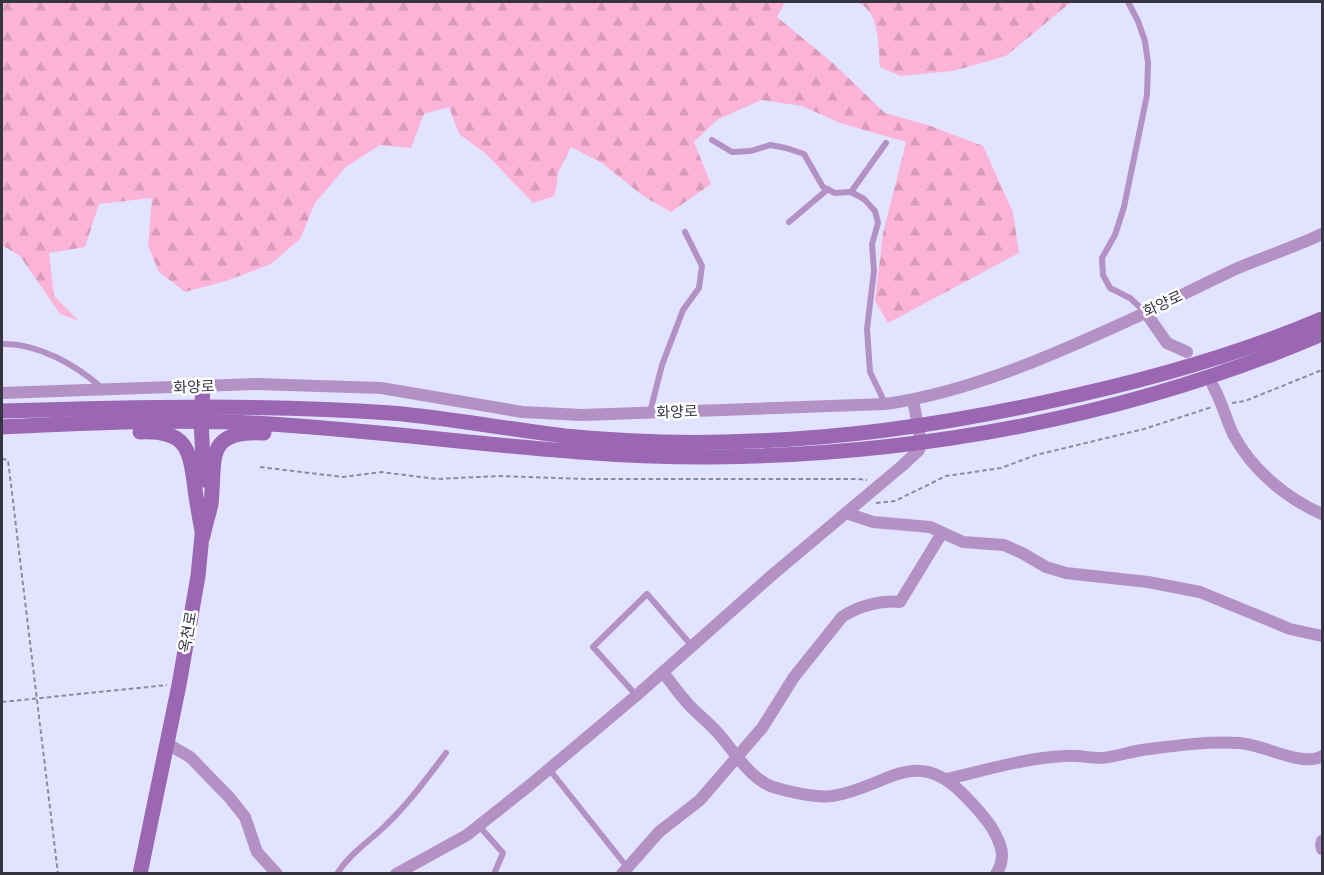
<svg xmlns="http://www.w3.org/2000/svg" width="1324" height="875" viewBox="0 0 1324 875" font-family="'DM Sans','Noto Sans KR',sans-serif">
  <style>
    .forest { fill: url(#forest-firs) }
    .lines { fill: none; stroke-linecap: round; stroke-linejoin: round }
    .path { stroke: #8a8b9e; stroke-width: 2; stroke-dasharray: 4.5 3; stroke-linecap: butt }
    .service { stroke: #b491c5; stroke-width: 6 }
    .minor { stroke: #b491c5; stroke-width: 12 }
    .secondary { stroke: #9b66b2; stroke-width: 15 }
    .labels { text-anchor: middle; stroke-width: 5; stroke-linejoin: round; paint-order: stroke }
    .street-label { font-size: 15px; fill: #343540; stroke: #fff }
  </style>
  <defs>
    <pattern id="forest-firs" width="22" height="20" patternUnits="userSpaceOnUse" patternTransform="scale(1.5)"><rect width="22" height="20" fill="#fbb4d7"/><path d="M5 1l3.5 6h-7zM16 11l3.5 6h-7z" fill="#d89bba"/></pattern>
  </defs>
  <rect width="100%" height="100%" fill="#e2e4ff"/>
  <g class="forest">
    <polygon points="2,2 785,2 777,17 834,64 885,113 928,125 983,146 1013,212 1019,253 888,323 875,301 883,233 906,142 840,123 802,106 761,100 717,120 694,142 711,184 671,212 643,196 602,163 571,147 558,173 555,196 533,203 486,154 459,134 449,107 424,114 411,148 380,145 346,167 315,203 300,239 271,264 226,281 185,292 159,272 148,246 152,198 99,204 85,247 49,253 54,296 79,321 60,314 20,256 2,245"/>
    <path d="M854 2H1071L1006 56 953 71 900 76 880 67C878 46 880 6 854 2Z"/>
  </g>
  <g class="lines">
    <g class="path">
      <polyline points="1232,403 1245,401 1322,370"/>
      <polyline points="2,459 8,460 58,874"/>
      <polyline points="260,467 343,477 381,472 437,479 499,476 588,479 858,479 867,480"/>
      <polyline points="876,503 895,501 946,476 1001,468 1036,455 1144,429 1212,407"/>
      <polyline points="2,702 167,685"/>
    </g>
    <g class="service">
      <polyline points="1128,2 1138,21 1145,41 1148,63 1147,95 1124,207 1115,235 1102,258 1103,275 1110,288 1130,298 1145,312"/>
      <polyline points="712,140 732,152 751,151 770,145 786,148 804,154 823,187 835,193 851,192 864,199 875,211 878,223 872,244 874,271 867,329 870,372 885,403"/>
      <polyline points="851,192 886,143"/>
      <polyline points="789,222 828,189"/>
      <path d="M2 344C38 343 76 365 102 388"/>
      <polyline points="650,412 662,365 683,310 699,288 702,266 685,232"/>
      <polyline points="636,695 593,647 647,594 692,646"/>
      <polyline points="549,769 627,867"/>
      <polyline points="479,826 503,853 494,874"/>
      <path d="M337 874C349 854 370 841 386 825 409 803 427 778 446 753"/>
    </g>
    <g class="minor">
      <polyline points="1146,313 1167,343 1187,352"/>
      <path d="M1213 386C1222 402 1226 419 1233 434 1252 470 1286 498 1322 514"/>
      <path d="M2 393 257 384 381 388 522 412 582 415 885 404C973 392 1067 349 1147 312 1177 298 1207 282 1238 268 1266 256 1295 247 1322 234"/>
      <polyline points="846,513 873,522 930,527 963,542 1004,545 1022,553 1046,567 1066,573 1148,582 1200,592 1290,629 1322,636"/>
      <path d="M663 672C672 684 681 697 692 708 700 716 710 724 718 733 734 751 750 779 773 787 790 792 814 798 832 796 886 788 914 745 962 793 973 804 983 814 992 828 1001 844 1007 857 996 874"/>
      <polyline points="166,743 190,757 229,797 245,817 257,852 277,874"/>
      <path d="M947 779C986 770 1025 758 1065 756 1077 755 1089 758 1101 758 1115 757 1129 752 1142 750 1173 746 1207 741 1239 743 1263 744 1303 768 1322 756"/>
      <polyline points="1322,841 1321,845 1322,849"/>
      <polyline points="396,874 467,835 530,785 637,695 771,576 903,465 919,450 921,442 913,400"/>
      <path d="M622 874 659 832 700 800 762 728 794 677 842 617C858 606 881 600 900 602L942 533"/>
    </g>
    <g class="secondary">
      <polyline points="203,387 201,420 204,480"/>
      <path d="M2 411C132 407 262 404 391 413 449 418 507 429 565 436 627 442 691 444 753 441 851 438 950 423 1046 402 1141 382 1233 357 1322 319"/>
      <path d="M2 427C91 423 181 418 270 424 418 433 565 458 713 457 921 455 1131 416 1322 334"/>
      <path d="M140 432C187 430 190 449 195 489 197 505 200 520 203 536 205 525 209 514 211 504 216 460 203 430 264 433"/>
      <polyline points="140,874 179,685 198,576 203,525"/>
    </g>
  </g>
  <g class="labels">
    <g class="street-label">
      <text transform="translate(1163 304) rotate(-25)" y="5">화양로</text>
      <text transform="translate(194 387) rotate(-2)" y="5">화양로</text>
      <text transform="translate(677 412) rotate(-2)" y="5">화양로</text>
      <text transform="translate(188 632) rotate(-80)" y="5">옥천로</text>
    </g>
  </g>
  <rect width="1324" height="875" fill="none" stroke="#343540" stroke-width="6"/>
</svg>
